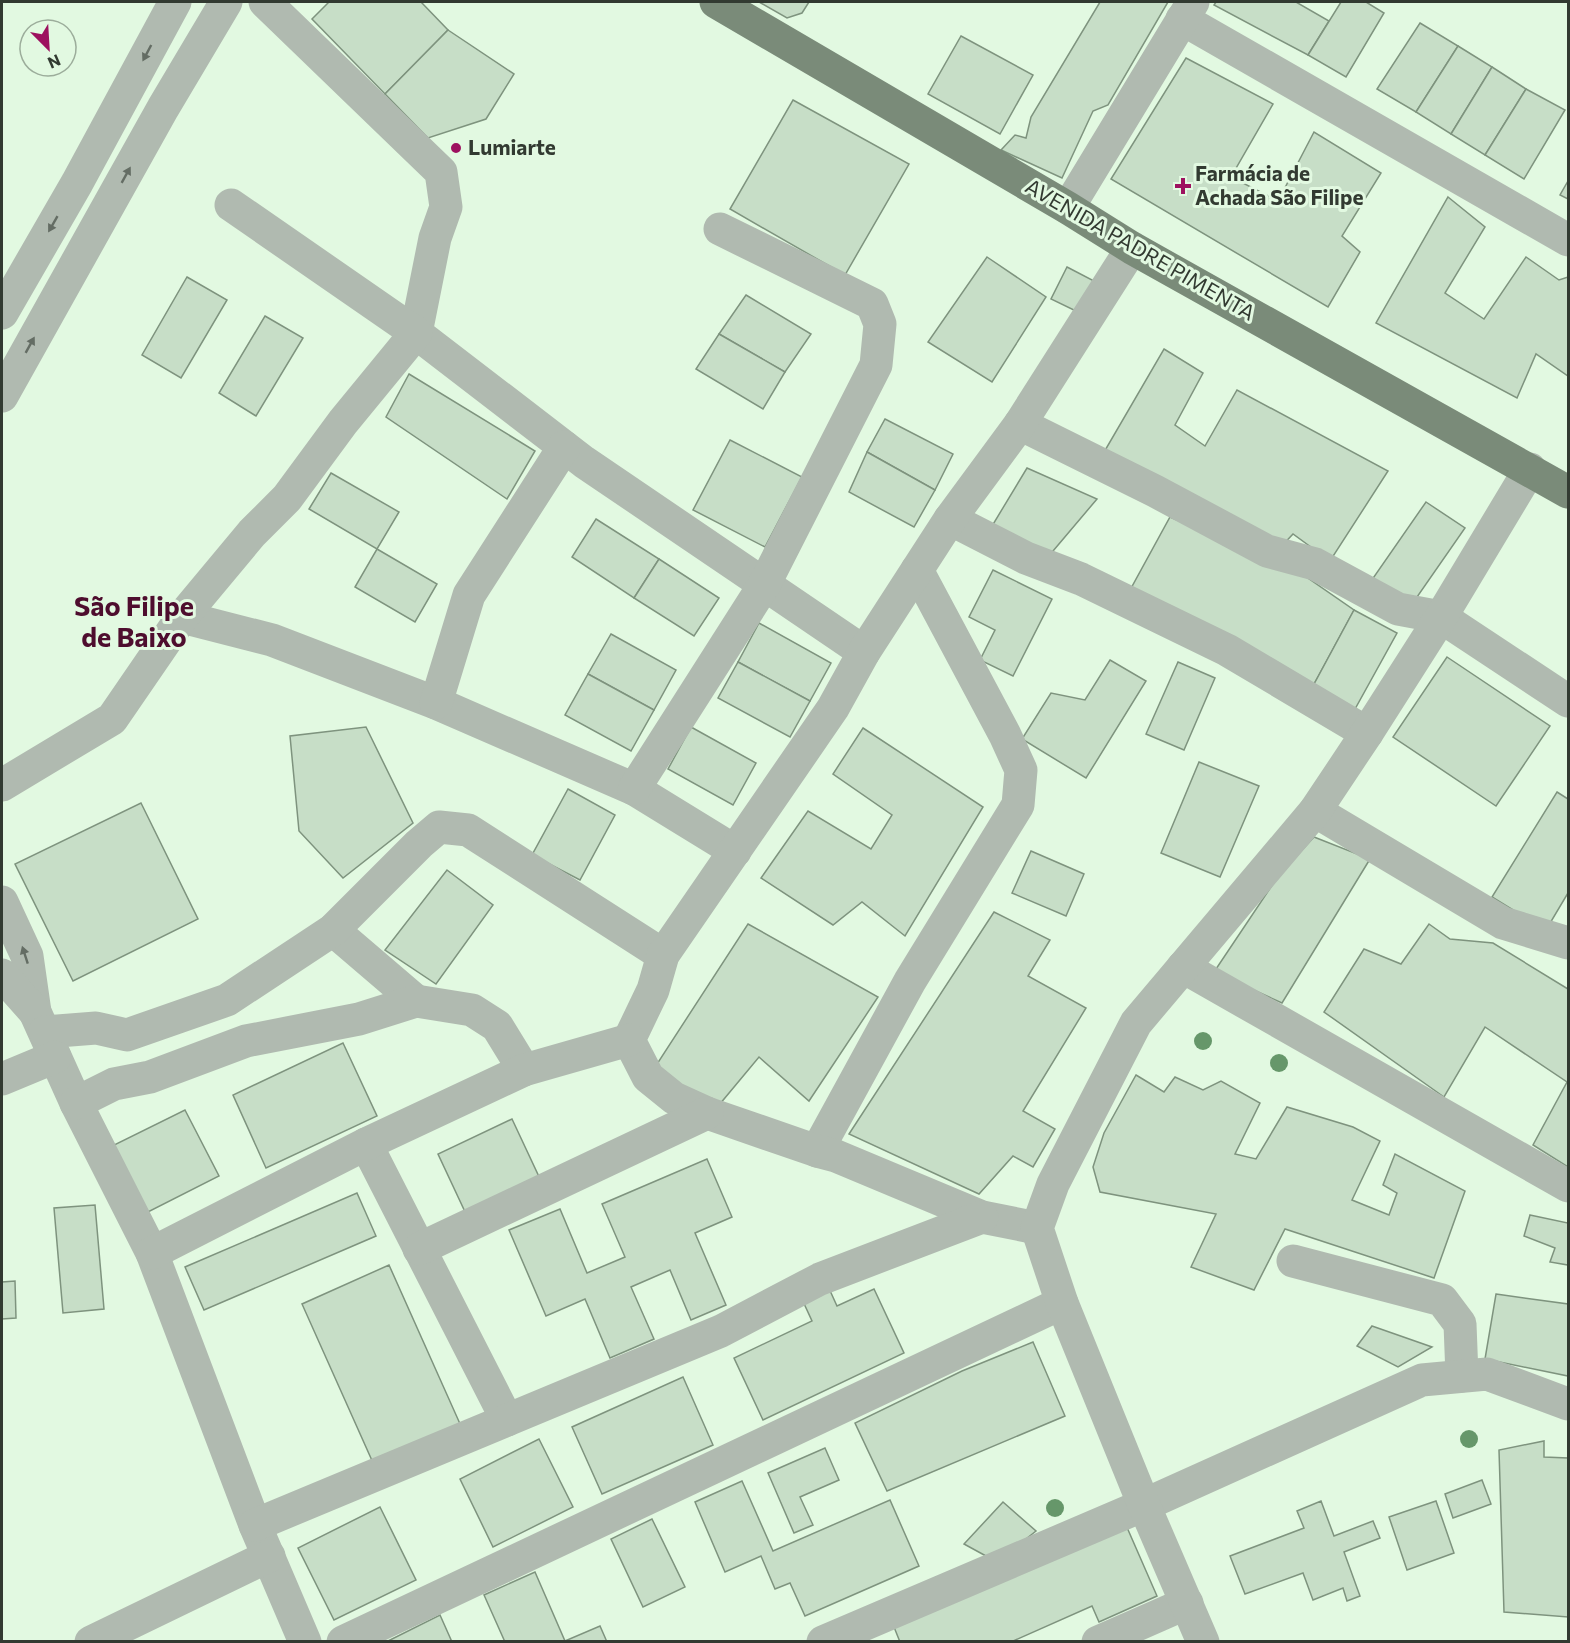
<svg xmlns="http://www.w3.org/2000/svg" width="1570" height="1643" viewBox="0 0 1570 1643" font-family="Commissioner,sans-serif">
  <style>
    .building { fill: #c7dec7; stroke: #7e937e; stroke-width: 1.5 }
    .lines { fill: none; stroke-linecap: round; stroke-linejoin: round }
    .minor { stroke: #b0bab0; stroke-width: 33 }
    .major { stroke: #7a8b79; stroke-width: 33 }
    .tree { fill: #66976a }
    .oneway { fill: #646d64 }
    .poi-dot { fill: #9d115f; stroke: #e2f9e1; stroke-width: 2 }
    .labels { text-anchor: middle; stroke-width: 6; stroke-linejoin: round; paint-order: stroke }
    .poi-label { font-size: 21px; font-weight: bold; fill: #323a31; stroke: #e2f9e1; text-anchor: start }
    .street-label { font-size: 21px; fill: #323a31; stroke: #e2f9e1 }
    .district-label { font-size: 27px; font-weight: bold; fill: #4e0d2e; stroke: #e2f9e1 }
  </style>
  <rect width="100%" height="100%" fill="#e2f9e1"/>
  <g class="building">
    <polygon points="329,2 421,2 448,30 385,94 312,19"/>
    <polygon points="759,2 809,2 802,13 787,18"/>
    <polygon points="1100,2 1168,2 1108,105 1093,111 1062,178 1001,150 1015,135 1026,138 1031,117"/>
    <polygon points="1216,2 1296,2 1329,21 1308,55 1214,5"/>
    <polygon points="1341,2 1366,2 1384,13 1346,77 1308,55"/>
    <polygon points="1420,23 1458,46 1416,112 1377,89"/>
    <polygon points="448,30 514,74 486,119 428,138 385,94"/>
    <polygon points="961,36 1033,75 1000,134 928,94"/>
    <polygon points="1458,46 1492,67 1451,134 1416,112"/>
    <polygon points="1186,58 1273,104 1231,177 1278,201 1314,132 1381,173 1342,236 1360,252 1328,307 1111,179"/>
    <polygon points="1492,67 1526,89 1485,155 1451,134"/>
    <polygon points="1526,89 1565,110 1524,179 1485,155"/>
    <polygon points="793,100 909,164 845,275 730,209"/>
    <polygon points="1568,181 1568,199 1560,195"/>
    <polygon points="1448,197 1485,227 1445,293 1484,319 1526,257 1559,280 1568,277 1568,376 1536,354 1517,398 1376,323"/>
    <polygon points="987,257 1046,297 992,382 928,342"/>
    <polygon points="1067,267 1096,282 1080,313 1051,299"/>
    <polygon points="187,277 227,300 181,378 142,355"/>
    <polygon points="746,295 811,334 785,372 719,334"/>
    <polygon points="265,316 303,338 256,416 219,393"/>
    <polygon points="719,334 785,372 763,409 696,369"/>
    <polygon points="1164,349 1203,373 1175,425 1205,446 1237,390 1388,471 1330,561 1293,534 1277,551 1100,459"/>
    <polygon points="409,374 535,451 507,499 386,417"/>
    <polygon points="885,419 953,454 935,490 867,452"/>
    <polygon points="730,440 802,477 765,547 693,510"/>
    <polygon points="867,452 935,490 914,527 849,492"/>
    <polygon points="1027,468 1097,499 1042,564 986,536"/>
    <polygon points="331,473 399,512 377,549 309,509"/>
    <polygon points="1426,502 1465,528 1408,610 1369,584"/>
    <polygon points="1170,517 1299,572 1354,610 1313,686 1129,592"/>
    <polygon points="596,519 659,559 634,598 572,557"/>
    <polygon points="377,549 437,584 415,622 355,587"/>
    <polygon points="659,559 719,598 694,636 634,598"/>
    <polygon points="993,570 1052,599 1013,676 980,660 995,630 969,617"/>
    <polygon points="1354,610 1397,633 1355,709 1313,686"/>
    <polygon points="759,623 831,663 810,701 738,662"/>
    <polygon points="611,634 676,670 654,710 588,674"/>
    <polygon points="1447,657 1550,726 1496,806 1393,737"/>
    <polygon points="1110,660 1146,681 1086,778 1022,739 1051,693 1085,700"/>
    <polygon points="738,662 810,701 790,737 718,698"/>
    <polygon points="1178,662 1215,678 1184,750 1146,734"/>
    <polygon points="588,674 654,710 631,751 565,715"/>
    <polygon points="366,727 413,823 343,878 299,831 290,736"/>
    <polygon points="691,727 756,763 733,805 668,769"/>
    <polygon points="863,728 983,807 905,936 862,902 833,925 761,878 808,811 871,849 892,815 833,774"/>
    <polygon points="1199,762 1259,786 1220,877 1161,853"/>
    <polygon points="568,789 615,815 580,880 532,855"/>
    <polygon points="1557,792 1568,799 1568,893 1546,930 1492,897"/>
    <polygon points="141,803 198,919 73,981 15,864"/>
    <polygon points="1314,837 1370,859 1282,1003 1214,972 1279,875"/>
    <polygon points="1031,851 1084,874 1066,916 1012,893"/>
    <polygon points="447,870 493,905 436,984 385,950"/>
    <polygon points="994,912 1050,940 1028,976 1086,1008 1023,1111 1055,1129 1033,1167 1013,1156 979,1194 849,1134"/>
    <polygon points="748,924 878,997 809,1101 759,1057 719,1105 666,1086 657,1064"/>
    <polygon points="1429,924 1450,939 1493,943 1568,989 1568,1167 1533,1145 1567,1082 1485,1027 1444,1097 1324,1012 1364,949 1401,964"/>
    <polygon points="343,1043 377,1116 266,1168 233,1095"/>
    <polygon points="1136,1075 1164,1092 1175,1077 1203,1090 1221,1081 1260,1103 1235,1154 1256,1159 1287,1107 1353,1127 1380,1141 1352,1200 1389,1215 1397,1193 1383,1185 1395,1154 1465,1191 1434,1278 1285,1229 1254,1290 1191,1267 1216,1214 1100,1192 1093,1167 1104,1133"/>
    <polygon points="185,1110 219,1176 142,1215 108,1148"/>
    <polygon points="512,1119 541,1181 467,1216 438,1154"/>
    <polygon points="707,1159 732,1217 695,1233 726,1305 691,1320 670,1270 631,1287 654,1339 610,1358 585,1299 546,1316 509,1230 560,1209 587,1273 625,1257 602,1204"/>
    <polygon points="357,1193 376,1236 204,1310 185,1267"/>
    <polygon points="95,1205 104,1309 63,1313 54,1208"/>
    <polygon points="1530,1215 1568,1223 1568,1265 1550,1262 1555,1248 1524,1236"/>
    <polygon points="389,1265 461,1426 374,1465 302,1304"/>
    <polygon points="15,1281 16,1318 2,1319 2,1282"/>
    <polygon points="827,1284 837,1306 874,1289 904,1353 763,1420 734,1358 812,1321 801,1297"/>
    <polygon points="1496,1294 1568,1304 1568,1376 1485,1359"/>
    <polygon points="1372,1326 1432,1347 1398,1367 1357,1346"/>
    <polygon points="1033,1342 1065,1416 887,1491 855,1423 962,1371"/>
    <polygon points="683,1377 713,1445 602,1494 572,1427"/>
    <polygon points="539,1439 573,1507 493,1547 460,1479"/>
    <polygon points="1544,1441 1544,1457 1568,1458 1568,1617 1504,1612 1499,1450"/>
    <polygon points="825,1448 839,1480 800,1497 813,1525 794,1533 768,1473"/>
    <polygon points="1482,1480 1491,1504 1453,1518 1445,1494"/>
    <polygon points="742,1481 773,1551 890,1500 919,1566 805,1616 790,1583 775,1589 761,1556 725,1572 695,1502"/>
    <polygon points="1321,1501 1334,1536 1373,1521 1380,1538 1344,1552 1360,1596 1347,1601 1343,1588 1313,1600 1303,1573 1245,1594 1230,1556 1304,1528 1297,1511"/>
    <polygon points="1436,1501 1454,1553 1407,1570 1389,1517"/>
    <polygon points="1003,1502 1036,1531 997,1562 964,1544"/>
    <polygon points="380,1507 416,1580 334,1620 298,1548"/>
    <polygon points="1122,1516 1157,1596 1099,1622 1092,1606 1011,1642 900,1642 890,1617"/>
    <polygon points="652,1519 685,1587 643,1607 611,1539"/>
    <polygon points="535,1572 565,1641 600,1626 607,1642 505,1642 484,1595"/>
    <polygon points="440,1615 452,1642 386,1642"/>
  </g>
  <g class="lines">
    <g class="minor">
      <polyline points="265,2 441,172 446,207 435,238 416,333 584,462 864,652"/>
      <polyline points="1182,19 1568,240"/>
      <polyline points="1068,208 1193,2"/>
      <polyline points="2,313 77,183 175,2"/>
      <polyline points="2,396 163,108 226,2"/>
      <polyline points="1020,424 1155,491 1267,551 1315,564 1398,609 1441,617 1568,701"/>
      <polyline points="950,519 1026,558 1081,579 1227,650 1367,733"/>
      <polyline points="182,617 272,640 436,703 634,789 735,851"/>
      <polyline points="436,703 469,595 564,447"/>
      <polyline points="2,785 112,719 182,617 252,533 287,498 343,422 416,333 231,205"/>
      <polyline points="634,789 764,585 876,365 880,324 872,304 720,229"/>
      <polyline points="1315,811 1503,923 1568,943"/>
      <polyline points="2,902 27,956 35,1012 76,1103 152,1253 255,1525 305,1642"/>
      <polyline points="333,930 416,1001"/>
      <polyline points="1183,967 1568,1186"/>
      <polyline points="2,975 35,1012"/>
      <polyline points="45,1032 96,1028 127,1035 227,1000 333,930 419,844 439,827 468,830 663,955"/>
      <polyline points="2,1079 55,1057"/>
      <polyline points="76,1103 114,1084 150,1077 246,1041 359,1019 416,1001 472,1010 497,1026 524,1070"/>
      <polyline points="366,1144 507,1420"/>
      <polyline points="817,1151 910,981 1018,805 1021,770 1005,735 917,570"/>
      <polyline points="1037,1228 982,1217 836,1156 817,1151 707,1113 674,1098 648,1077 629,1040 653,990 663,955 833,708 864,652 917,570 950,519 1020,424 1132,248"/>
      <polyline points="419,1249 707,1113"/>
      <polyline points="152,1253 366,1144 524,1070 629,1040"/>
      <polyline points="1293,1261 1442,1300 1460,1324 1462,1376"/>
      <polyline points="255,1525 721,1331 820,1279 982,1217"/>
      <polyline points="91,1642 269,1556"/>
      <polyline points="343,1642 1062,1303"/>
      <polyline points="823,1642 1144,1505 1422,1380 1487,1374 1568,1404"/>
      <polyline points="1098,1642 1187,1603"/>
      <polyline points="1203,1642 1144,1505 1062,1303 1037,1228 1053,1184 1136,1023 1315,811 1367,733 1441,617 1530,469"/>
    </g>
    <polyline class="major" points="716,2 1068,208 1132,248 1568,492"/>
  </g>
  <g class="tree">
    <circle cx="1203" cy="1041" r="9"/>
    <circle cx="1279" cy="1063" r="9"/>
    <circle cx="1469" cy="1439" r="9"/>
    <circle cx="1055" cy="1508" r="9"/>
  </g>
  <defs><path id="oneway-solid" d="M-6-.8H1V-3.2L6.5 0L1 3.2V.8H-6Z" transform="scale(1.5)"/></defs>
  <g class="oneway">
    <use href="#oneway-solid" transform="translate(147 53) rotate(118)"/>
    <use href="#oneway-solid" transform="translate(126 175) rotate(-61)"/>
    <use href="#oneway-solid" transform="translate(53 224) rotate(120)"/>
    <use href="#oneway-solid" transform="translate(30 345) rotate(-61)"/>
    <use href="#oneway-solid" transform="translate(25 955) rotate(-108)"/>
  </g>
  <g class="poi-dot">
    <circle cx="456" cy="148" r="6"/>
    <path d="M1180 177h6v6h6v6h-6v6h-6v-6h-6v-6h6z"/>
  </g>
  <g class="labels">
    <g class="poi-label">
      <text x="468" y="155">Lumiarte</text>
      <text x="1195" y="181">Farmácia de<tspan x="1195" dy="24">Achada São Filipe</tspan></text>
    </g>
    <g class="street-label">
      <text transform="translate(1140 250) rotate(30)" y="7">AVENIDA PADRE PIMENTA</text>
    </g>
    <g class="district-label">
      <text x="134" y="616">São Filipe<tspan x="134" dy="31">de Baixo</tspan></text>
    </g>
  </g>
  <rect width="1570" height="1643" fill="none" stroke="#323a31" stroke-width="6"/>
  <g transform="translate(48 48) rotate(156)"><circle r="28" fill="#e2f9e1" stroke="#9cad9b" stroke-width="1.5"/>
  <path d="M0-4.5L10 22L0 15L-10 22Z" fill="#9d115f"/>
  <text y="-9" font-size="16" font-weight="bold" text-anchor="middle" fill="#323a31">N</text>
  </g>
</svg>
